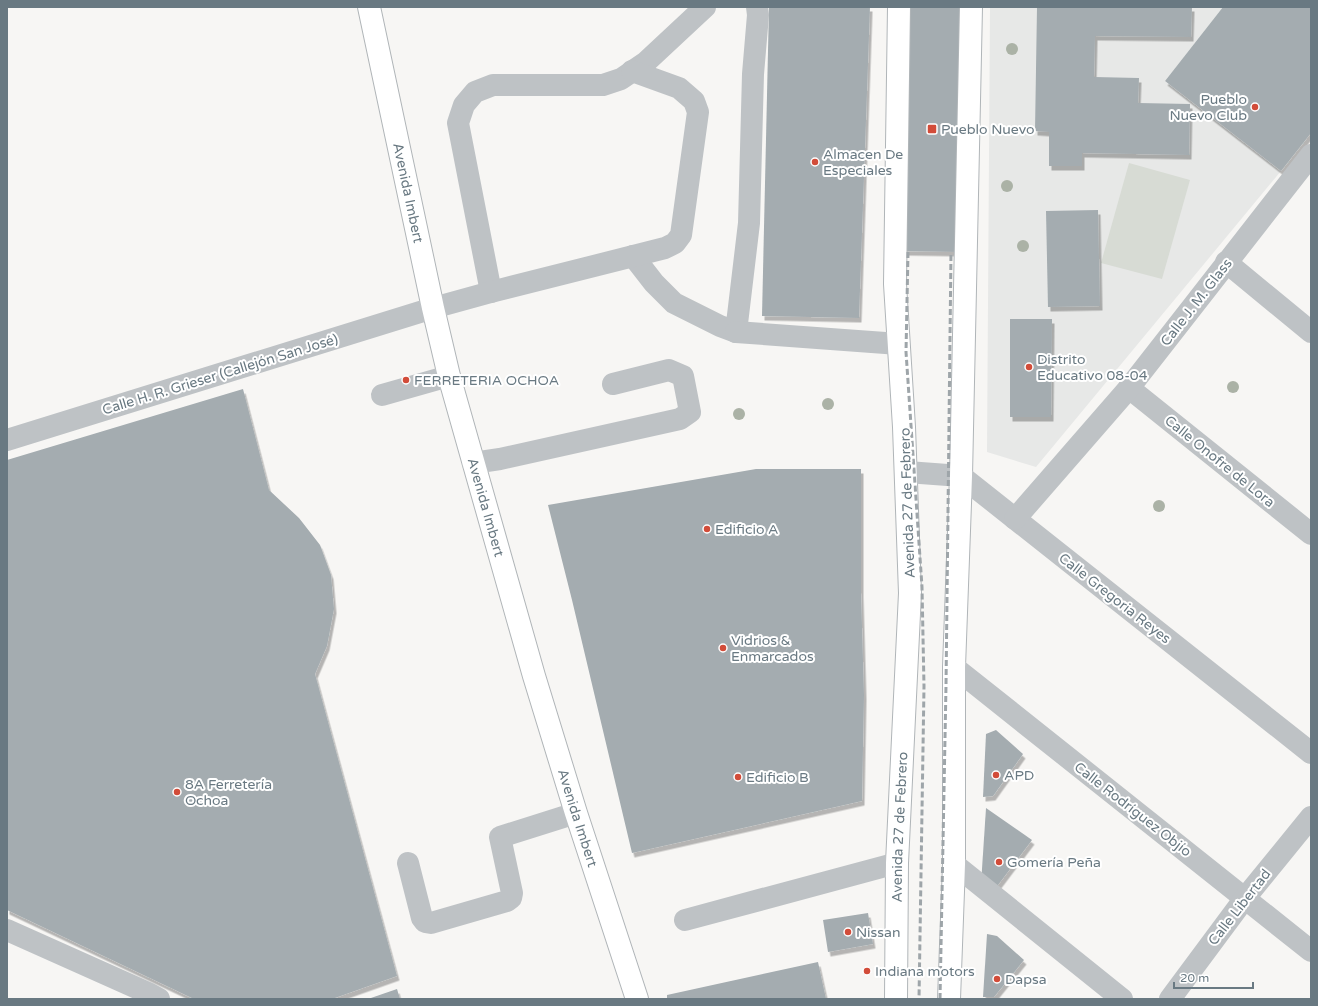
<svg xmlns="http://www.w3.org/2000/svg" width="1318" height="1006" viewBox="0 0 1318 1006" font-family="'Varela Round',sans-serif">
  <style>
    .built { fill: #e7e8e7 }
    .green { fill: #d7dbd4 }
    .building { fill: #a4acb0; filter: url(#shadow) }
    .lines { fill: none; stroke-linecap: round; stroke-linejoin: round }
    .major-casing { stroke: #b0b5b8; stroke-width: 24 }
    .minor { stroke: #bec2c5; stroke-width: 22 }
    .major { stroke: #fff; stroke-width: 22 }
    .rail { stroke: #9ea5a9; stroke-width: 3; stroke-dasharray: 6 3; stroke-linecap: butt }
    .tree { fill: #abb2a6 }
    .poi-dot { fill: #d24c39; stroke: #fff; stroke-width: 1.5 }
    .labels { text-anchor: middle; stroke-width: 4; stroke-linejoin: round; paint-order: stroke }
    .poi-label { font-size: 14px; fill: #697982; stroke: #fff; text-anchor: start }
    .street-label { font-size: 14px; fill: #697982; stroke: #fff }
  </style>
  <defs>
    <filter id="shadow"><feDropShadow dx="2.5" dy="4.5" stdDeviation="0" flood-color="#0004"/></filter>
  </defs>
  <rect width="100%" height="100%" fill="#f7f6f4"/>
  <polygon class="built" points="990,7 1223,7 1165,81 1281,171 1036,467 987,452"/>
  <polygon class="green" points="1129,163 1190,180 1162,279 1101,263"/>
  <g class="building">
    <polygon points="769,7 870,7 859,318 762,316"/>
    <polygon points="903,7 962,7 960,252 901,251"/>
    <polygon points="1037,7 1192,7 1191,37 1095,36 1094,77 1139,78 1138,103 1190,104 1189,155 1082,153 1082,166 1049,166 1049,132 1035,131"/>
    <polygon points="1223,7 1311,7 1311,133 1281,171 1165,81"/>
    <polygon points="1098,210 1100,306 1048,307 1046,211"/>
    <polygon points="1010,319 1052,319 1051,417 1010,417"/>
    <polygon points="243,389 269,490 299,518 320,545 331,575 334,609 327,646 315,674 397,976 332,999 194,999 7,910 7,460"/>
    <polygon points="756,469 861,469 861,593 864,695 862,801 632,853 572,600 548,505"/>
    <polygon points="996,730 1023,754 993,796 983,797 986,734"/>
    <polygon points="986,808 1032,840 995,889 981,884"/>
    <polygon points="868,913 873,944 828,952 823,920"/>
    <polygon points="987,934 997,936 1024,960 994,997 983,997"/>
    <polygon points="818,962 826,999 667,999 667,995"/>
    <polygon points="397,989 400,999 368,999"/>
  </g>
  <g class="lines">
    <g class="major-casing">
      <g id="major">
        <path id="s1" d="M369 7 433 308 449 376 534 676 576 813 637 999"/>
        <path id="s2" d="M896 999 897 863 910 593 904 427 895 284 899 7"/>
        <polyline points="949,999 954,864 954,667 961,476 971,7"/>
      </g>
    </g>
    <g class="minor">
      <polyline points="633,256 654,283 674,303 720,326 736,332 749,223 753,74 758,15 757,7"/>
      <polyline points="1226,262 1311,332"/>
      <polyline points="491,292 458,123 464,105 475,92 493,85 603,85 621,79 646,62 705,7"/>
      <polyline points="736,332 899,344"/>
      <polyline points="1129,388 1311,534"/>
      <polyline points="382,395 449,376"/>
      <polyline points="7,440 433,308 491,292 665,248 675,243 681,235 698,112 694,101 679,88 632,71"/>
      <polyline points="473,463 500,459 680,419 690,412 683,376 669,370 613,384"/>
      <polyline points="907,472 961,476 1311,753"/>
      <polyline points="1015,519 1129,388 1311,155"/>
      <polyline points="954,667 1311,951"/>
      <polyline points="408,863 422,918 425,922 431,923 507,901 511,898 512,893 500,837 576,813"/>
      <polyline points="954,864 1122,999"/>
      <polyline points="685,920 897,863"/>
      <polyline points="7,930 148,993 159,999"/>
      <polyline points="1170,999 1245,898 1311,817"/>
    </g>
    <use href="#major" class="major"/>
    <g class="rail">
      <polyline points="908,252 906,352 922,587 924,686 919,999"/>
      <polyline points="940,999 946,686 951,252"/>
    </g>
  </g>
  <g class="tree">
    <circle cx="1012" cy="49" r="6"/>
    <circle cx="1007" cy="186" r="6"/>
    <circle cx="1023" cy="246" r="6"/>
    <circle cx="1233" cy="387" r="6"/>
    <circle cx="828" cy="404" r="6"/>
    <circle cx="739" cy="414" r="6"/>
    <circle cx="1159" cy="506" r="6"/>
  </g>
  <g class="poi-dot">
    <circle cx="1255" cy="107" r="4"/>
    <rect x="927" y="124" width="10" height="10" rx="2"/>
    <circle cx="815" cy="162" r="4"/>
    <circle cx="1029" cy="367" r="4"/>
    <circle cx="406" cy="380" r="4"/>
    <circle cx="707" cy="529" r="4"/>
    <circle cx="723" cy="648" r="4"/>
    <circle cx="996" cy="775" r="4"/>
    <circle cx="738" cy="777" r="4"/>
    <circle cx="177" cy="792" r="4"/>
    <circle cx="999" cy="862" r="4"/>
    <circle cx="848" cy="932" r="4"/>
    <circle cx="867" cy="971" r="4"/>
    <circle cx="997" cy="979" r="4"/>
  </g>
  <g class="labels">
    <g class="poi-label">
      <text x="1247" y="104" text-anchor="end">Pueblo<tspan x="1247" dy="16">Nuevo Club</tspan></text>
      <text x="941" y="134">Pueblo Nuevo</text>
      <text x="823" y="159">Almacen De<tspan x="823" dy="16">Especiales</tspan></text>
      <text x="1037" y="364">Distrito<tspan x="1037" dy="16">Educativo 08-04</tspan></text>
      <text x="414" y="385">FERRETERIA OCHOA</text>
      <text x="715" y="534">Edificio A</text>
      <text x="731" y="645">Vidrios &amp;<tspan x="731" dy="16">Enmarcados</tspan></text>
      <text x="1004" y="780">APD</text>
      <text x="746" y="782">Edificio B</text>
      <text x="185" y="789">8A Ferretería<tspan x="185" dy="16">Ochoa</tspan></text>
      <text x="1007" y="867">Gomería Peña</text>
      <text x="856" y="937">Nissan</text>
      <text x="875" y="976">Indiana motors</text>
      <text x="1005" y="984">Dapsa</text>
    </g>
    <g class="street-label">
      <text dy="5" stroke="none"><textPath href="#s1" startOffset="190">Avenida Imbert</textPath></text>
      <text transform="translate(1196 302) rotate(-52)" y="5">Calle J. M. Glass</text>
      <text transform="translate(220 374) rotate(-17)" y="5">Calle H. R. Grieser (Callejón San José)</text>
      <text transform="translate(1220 461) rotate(39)" y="5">Calle Onofre de Lora</text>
      <text transform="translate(907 503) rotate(-92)" y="5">Avenida 27 de Febrero</text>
      <text dy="5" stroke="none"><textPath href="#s1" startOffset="514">Avenida Imbert</textPath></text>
      <text transform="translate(1115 598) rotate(38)" y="5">Calle Gregoria Reyes</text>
      <text transform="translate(1133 809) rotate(38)" y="5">Calle Rodríguez Objío</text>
      <text dy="5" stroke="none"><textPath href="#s1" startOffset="838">Avenida Imbert</textPath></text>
      <text dy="5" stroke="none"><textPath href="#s2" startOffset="172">Avenida 27 de Febrero</textPath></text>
      <text transform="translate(1239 907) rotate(-52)" y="5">Calle Libertad</text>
    </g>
  </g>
  <rect width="1318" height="1006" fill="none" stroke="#697982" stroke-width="16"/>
  <path d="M1174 982v6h79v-6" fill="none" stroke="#697982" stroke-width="2"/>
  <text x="1180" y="982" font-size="12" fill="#697982" stroke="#ffffff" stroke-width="3" paint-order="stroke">20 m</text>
</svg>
